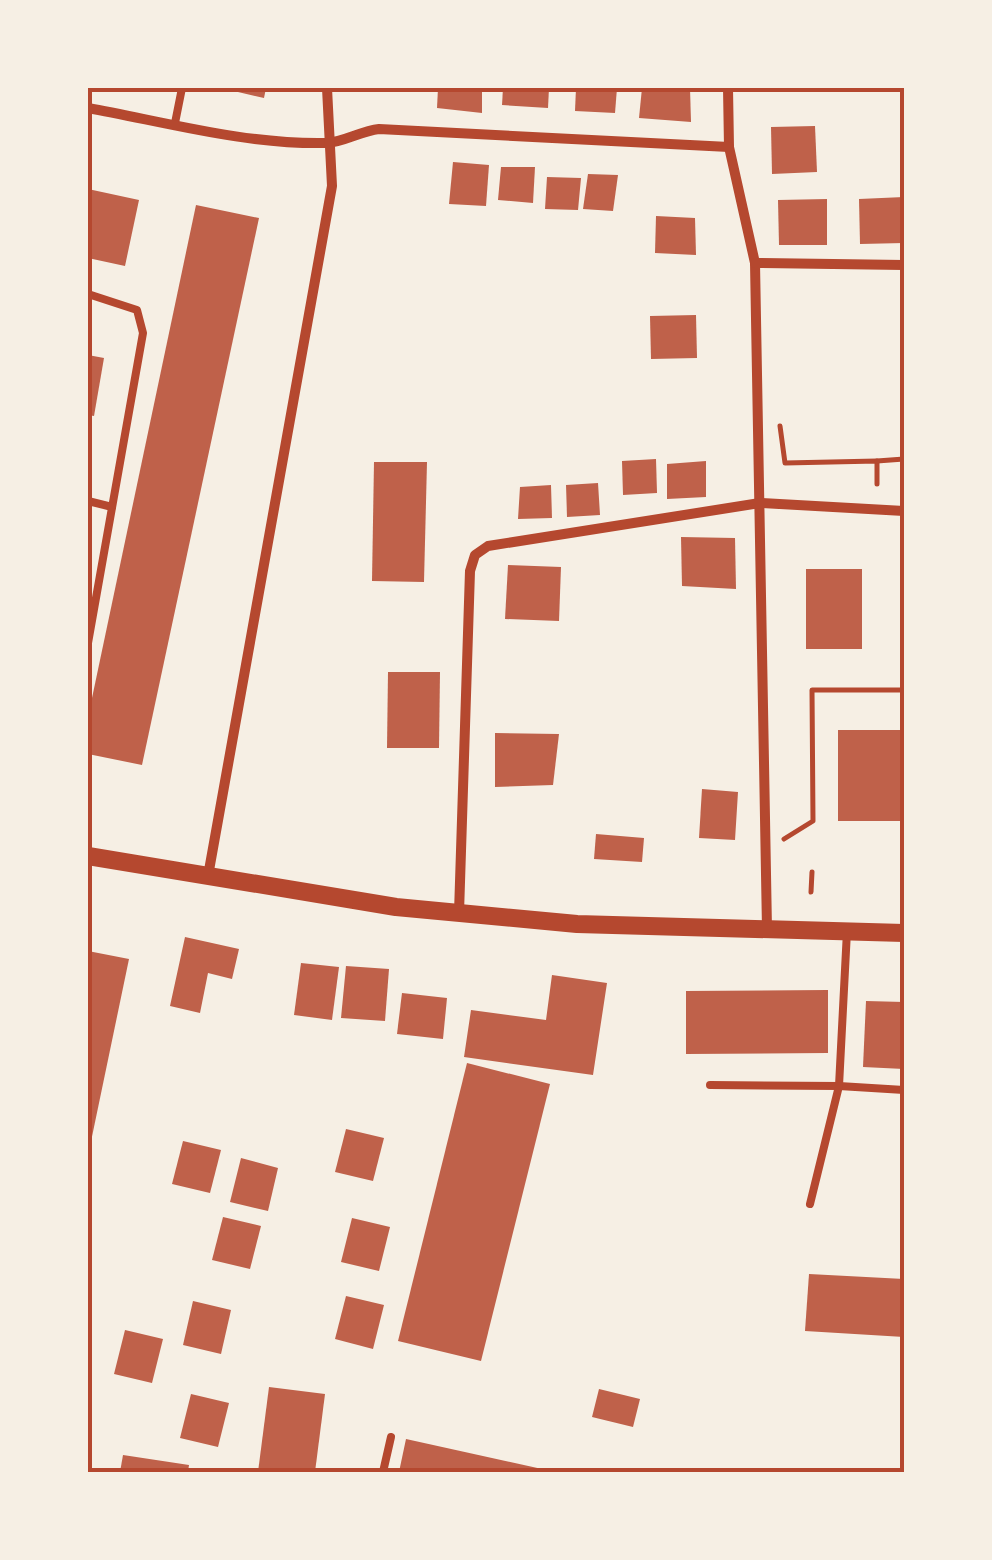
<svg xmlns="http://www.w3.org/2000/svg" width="992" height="1560" viewBox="0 0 992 1560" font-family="'Exo 2',sans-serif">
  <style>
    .building { fill: #bf614a }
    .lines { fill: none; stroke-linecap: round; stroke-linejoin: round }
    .path { stroke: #b5482f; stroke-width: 5 }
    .service { stroke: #b5482f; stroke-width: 8 }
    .minor { stroke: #b5482f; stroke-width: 10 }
    .tertiary { stroke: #b5482f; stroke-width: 18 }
    .neatline { fill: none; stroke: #b5482f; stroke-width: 4 }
  </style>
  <rect width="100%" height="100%" fill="#f6efe4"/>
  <g class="building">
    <polygon points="221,88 266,88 264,98"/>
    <polygon points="438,88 482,88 482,113 437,108"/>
    <polygon points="503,88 549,88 548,108 502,105"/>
    <polygon points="576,88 617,88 615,113 575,111"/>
    <polygon points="642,88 690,88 691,122 639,118"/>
    <polygon points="815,126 817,172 772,174 771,127"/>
    <polygon points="453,162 489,165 486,206 449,204"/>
    <polygon points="501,167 535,167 533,203 498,200"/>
    <polygon points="588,174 618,175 613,211 583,209"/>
    <polygon points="547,177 581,178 578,210 545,209"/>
    <polygon points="88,189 139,200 125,266 88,258"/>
    <polygon points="904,197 904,243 860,244 859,199"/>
    <polygon points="827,199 827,245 779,245 778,200"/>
    <polygon points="196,205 259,218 142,765 88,754 88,717"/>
    <polygon points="656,216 695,218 696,255 655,253"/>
    <polygon points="696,315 697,358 651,359 650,316"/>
    <polygon points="88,355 104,358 94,416 88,415"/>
    <polygon points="656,459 657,493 623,495 622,461"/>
    <polygon points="706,461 706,497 667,499 667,464"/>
    <polygon points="374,462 427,462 424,582 372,581"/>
    <polygon points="598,483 600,515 567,517 566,485"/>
    <polygon points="551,485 552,518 518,519 520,487"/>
    <polygon points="681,537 735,538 736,589 682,586"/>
    <polygon points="508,565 561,567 559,621 505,619"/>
    <rect x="806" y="569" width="56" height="80"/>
    <polygon points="388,672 440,672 439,748 387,748"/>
    <rect x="838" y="730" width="66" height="91"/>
    <polygon points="495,733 559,734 553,785 495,787"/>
    <polygon points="702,789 738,792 735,840 699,838"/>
    <polygon points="596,834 644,838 642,862 594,859"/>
    <polygon points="185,937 239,949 232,979 208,973 200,1013 170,1006"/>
    <polygon points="88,951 129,959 89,1151 88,1151"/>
    <polygon points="301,963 339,967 332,1020 294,1015"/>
    <polygon points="346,966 389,969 385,1021 341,1018"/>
    <polygon points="552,975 607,983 593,1075 464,1057 471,1010 546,1020"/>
    <polygon points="828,990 828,1053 686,1054 686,991"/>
    <polygon points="402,993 447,998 443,1039 397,1034"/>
    <polygon points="866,1001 904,1002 904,1069 863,1067"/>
    <polygon points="467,1063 550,1084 481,1361 398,1341"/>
    <polygon points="346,1129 384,1138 373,1181 335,1172"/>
    <polygon points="183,1141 221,1150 210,1193 172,1184"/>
    <polygon points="241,1158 278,1168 268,1211 230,1202"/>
    <polygon points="223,1217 261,1226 250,1269 212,1260"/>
    <polygon points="352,1218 390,1227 379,1271 341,1262"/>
    <polygon points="809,1274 904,1279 904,1337 805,1331"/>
    <polygon points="346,1296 384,1305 373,1349 335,1339"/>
    <polygon points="193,1301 231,1310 221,1354 183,1345"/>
    <polygon points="125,1330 163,1339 152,1383 114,1374"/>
    <polygon points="269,1387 325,1394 315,1472 258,1472"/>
    <polygon points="599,1389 640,1399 633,1427 592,1417"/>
    <polygon points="191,1394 229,1403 218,1447 180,1438"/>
    <polygon points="406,1439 551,1471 551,1472 399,1472"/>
    <polygon points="123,1455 189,1465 188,1472 120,1472"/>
  </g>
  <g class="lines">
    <g class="path">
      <polyline points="780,426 785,463 877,461 877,484"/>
      <polyline points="877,461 904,459"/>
      <polyline points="784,839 813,821 812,690 904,690"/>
      <polyline points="811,892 812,872"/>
    </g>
    <g class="service">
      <polyline points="175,123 182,88"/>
      <polyline points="88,294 137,310 143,333 88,643"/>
      <polyline points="88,501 112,507"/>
      <polyline points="847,931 839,1086 904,1090"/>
      <polyline points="710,1085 839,1086 810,1204"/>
      <polyline points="383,1472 391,1437"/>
    </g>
    <g class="minor">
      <polyline points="728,88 729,147 755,263 767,929"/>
      <path d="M88 108C165 122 247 145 327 143 344 142 361 131 379 129L729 147"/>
      <polyline points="755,263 904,265"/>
      <polyline points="208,876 332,186 327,88"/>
      <polyline points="459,913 470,571 475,555 488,546 760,503 904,511"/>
    </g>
    <polyline class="tertiary" points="88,856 396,907 577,924 904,933"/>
  </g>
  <rect width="992" height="1560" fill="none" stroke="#f6efe4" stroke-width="180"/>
  <rect x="90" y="90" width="812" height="1380" class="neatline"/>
</svg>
